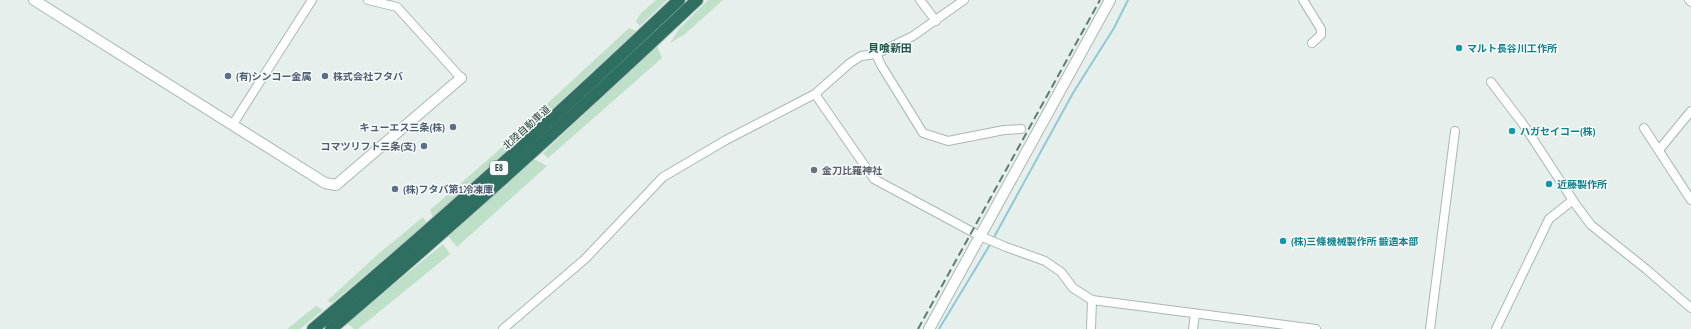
<svg xmlns="http://www.w3.org/2000/svg" width="1691" height="329" viewBox="0 0 1691 329" font-family="'PT Sans Narrow','Noto Sans JP',sans-serif">
  <style>
    .green { fill: #bfe0c8 }
    .lines { fill: none; stroke-linecap: round; stroke-linejoin: round }
    .stream { stroke: #8ec9d4; stroke-width: 2 }
    .minor-casing { stroke: #a8b8b2; stroke-width: 10 }
    .tertiary-casing { stroke: #a8b8b2; stroke-width: 12 }
    .motorway-casing { stroke: #c2cac8; stroke-width: 14 }
    .minor { stroke: #fff; stroke-width: 8 }
    .tertiary { stroke: #fff; stroke-width: 10 }
    .motorway { stroke: #2f6f62; stroke-width: 12 }
    .rail { stroke: #5f7d75; stroke-width: 2; stroke-dasharray: 8 4; stroke-linecap: butt }
    .culture-dot { fill: #0f9aa8; stroke: #f7fbf9; stroke-width: 1.5 }
    .service-dot { fill: #5c6f8a; stroke: #f7fbf9; stroke-width: 1.5 }
    .worship-dot { fill: #6b7280; stroke: #f7fbf9; stroke-width: 1.5 }
    .labels { text-anchor: middle; stroke-width: 3; stroke-linejoin: round; paint-order: stroke }
    .shield { fill: #f7fbf9; stroke: #637a73; stroke-width: 1 }
    .shield-label { font-size: 9px; font-weight: bold; fill: #24423a }
    .culture-label { font-size: 10px; font-weight: bold; fill: #0d838f; stroke: #f7fbf9; text-anchor: start }
    .service-label { font-size: 10px; font-weight: bold; fill: #4e5e75; stroke: #f7fbf9; text-anchor: start }
    .street-label { font-size: 10px; fill: #24423a; stroke: #f7fbf9 }
    .worship-label { font-size: 10px; font-weight: bold; fill: #5b616d; stroke: #f7fbf9; text-anchor: start }
    .neighbourhood-label { font-size: 11px; font-weight: bold; fill: #1f5548; stroke: #f7fbf9 }
  </style>
  <rect width="100%" height="100%" fill="#e6efeb"/>
  <g class="green">
    <polygon points="656,0 667,0 640,26 636,22 640,14"/>
    <polygon points="708,0 723,0 685,34 670,43 679,29"/>
    <polygon points="629,28 636,31 524,135 521,128"/>
    <polygon points="657,46 662,58 548,158 543,153"/>
    <polygon points="508,142 514,146 433,218 430,210"/>
    <polygon points="534,159 547,166 457,247 448,236"/>
    <polygon points="423,217 427,223 332,303 327,301 376,256"/>
    <polygon points="443,244 450,254 358,329 354,329 347,323"/>
    <polygon points="316,306 323,310 300,329 287,329"/>
  </g>
  <g class="lines">
    <g class="stream">
      <polyline points="993,239 1073,93 1114,28 1128,0"/>
      <polyline points="939,329 991,243"/>
    </g>
    <g class="minor-casing">
      <g id="minor">
        <polyline points="368,0 397,7 461,78"/>
        <polyline points="920,0 936,21"/>
        <polyline points="1303,0 1321,29 1321,35 1312,43"/>
        <polyline points="1689,0 1691,2"/>
        <polyline points="876,54 881,65 923,133 948,141 1004,130 1021,129"/>
        <polyline points="1491,82 1523,124 1576,205 1591,225 1646,269 1691,308"/>
        <polyline points="815,94 874,179 980,236 1006,247 1045,261 1061,272 1073,288 1092,300 1316,329"/>
        <polyline points="233,124 312,0"/>
        <polyline points="1644,128 1691,200"/>
        <polyline points="1659,150 1691,111"/>
        <polyline points="503,329 585,259 663,177 726,140 815,94 850,63 861,56 876,54 913,36 964,0"/>
        <polyline points="1091,329 1092,300"/>
        <polyline points="1193,329 1195,314"/>
        <polyline points="1430,329 1455,131"/>
        <polyline points="1496,329 1549,219 1573,200"/>
      </g>
    </g>
    <g class="tertiary-casing">
      <g id="tertiary">
        <polyline points="34,0 325,183 336,185 461,78"/>
        <polyline points="929,329 1110,0"/>
      </g>
    </g>
    <g class="motorway-casing">
      <g id="motorway">
        <path d="M313 329C439 223 560 113 679 0"/>
        <path d="M331 329C456 223 577 113 697 0"/>
      </g>
    </g>
    <use href="#minor" class="minor"/>
    <use href="#tertiary" class="tertiary"/>
    <use href="#motorway" class="motorway"/>
    <polyline class="rail" points="918,329 1100,0"/>
  </g>
  <g class="culture-dot">
    <circle cx="1459" cy="48" r="4"/>
    <circle cx="1512" cy="131" r="4"/>
    <circle cx="1549" cy="184" r="4"/>
    <circle cx="1283" cy="241" r="4"/>
  </g>
  <g class="service-dot">
    <circle cx="228" cy="76" r="4"/>
    <circle cx="325" cy="76" r="4"/>
    <circle cx="453" cy="127" r="4"/>
    <circle cx="424" cy="146" r="4"/>
    <circle cx="395" cy="189" r="4"/>
  </g>
  <circle class="worship-dot" cx="814" cy="170" r="4"/>
  <g class="labels">
    <rect class="shield" x="490" y="161" width="18" height="14" rx="3"/>
    <g class="shield-label">
      <text x="499" y="171">E8</text>
    </g>
    <g class="culture-label">
      <text x="1467" y="52">マルト長谷川工作所</text>
      <text x="1520" y="135">ハガセイコー(株)</text>
      <text x="1557" y="188">近藤製作所</text>
      <text x="1291" y="245">(株)三條機械製作所 鍛造本部</text>
    </g>
    <g class="service-label">
      <text x="236" y="80">(有)シンコー金属</text>
      <text x="333" y="80">株式会社フタバ</text>
      <text x="445" y="131" text-anchor="end">キューエス三条(株)</text>
      <text x="416" y="150" text-anchor="end">コマツリフト三条(支)</text>
      <text x="403" y="193">(株)フタバ第1冷凍庫</text>
    </g>
    <g class="street-label">
      <text transform="translate(526 127) rotate(-42)" y="4">北陸自動車道</text>
    </g>
    <g class="worship-label">
      <text x="822" y="174">金刀比羅神社</text>
    </g>
    <g class="neighbourhood-label">
      <text x="890" y="52">貝喰新田</text>
    </g>
  </g>
</svg>
